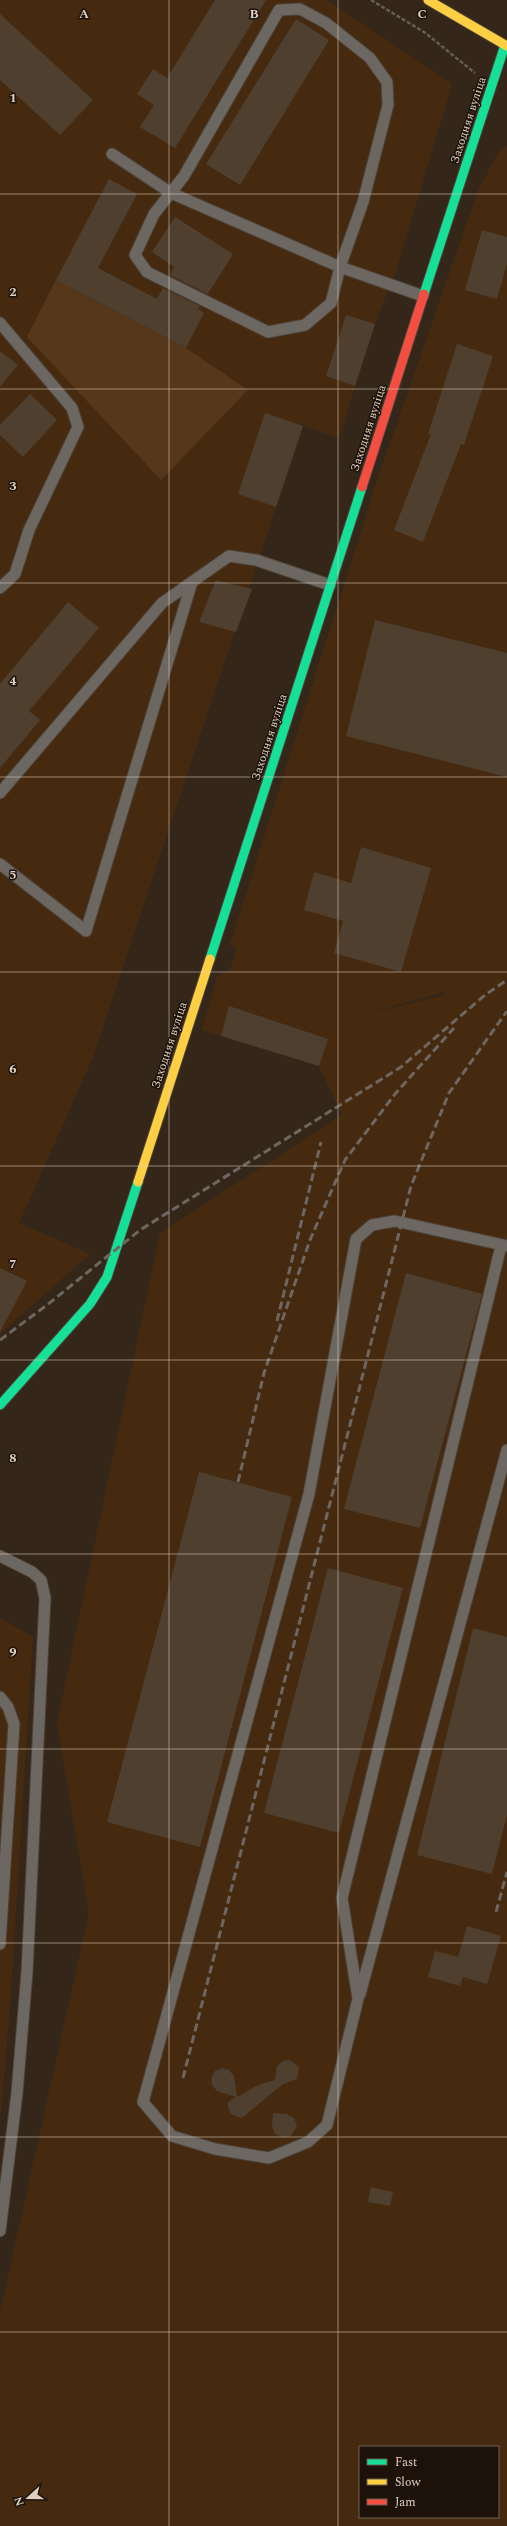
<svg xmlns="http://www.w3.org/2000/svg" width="507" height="2526" viewBox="0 0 507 2526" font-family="Spectral,serif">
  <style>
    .built { fill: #452a10; fill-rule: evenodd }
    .green { fill: #573719 }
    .building { fill: #4f3f2f }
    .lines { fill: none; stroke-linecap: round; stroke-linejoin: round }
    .lane-casing { stroke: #4d4238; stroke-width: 13 }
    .fast-casing { stroke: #4d4238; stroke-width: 11 }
    .slow-casing { stroke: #4d4238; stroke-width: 11 }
    .jam-casing { stroke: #4d4238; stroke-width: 11 }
    .path { stroke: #665e56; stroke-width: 2.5; stroke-dasharray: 4 2; stroke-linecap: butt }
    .lane { stroke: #6d6761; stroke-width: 11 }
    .fast { stroke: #16e098; stroke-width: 9 }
    .slow { stroke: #ffcf43; stroke-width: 9 }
    .jam { stroke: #f24e42; stroke-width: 9 }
    .rail { stroke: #6e6660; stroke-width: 3; stroke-dasharray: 8 4; stroke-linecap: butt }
    .grid { fill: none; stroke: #e0d0c3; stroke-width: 1; stroke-opacity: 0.55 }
    .labels { text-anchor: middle; stroke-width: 3; stroke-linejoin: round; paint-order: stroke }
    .street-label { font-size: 12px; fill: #e0d0c3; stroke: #1d1209 }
    .grid-label { font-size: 13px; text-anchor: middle; font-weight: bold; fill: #e0d0c3; stroke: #1d1209; stroke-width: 3; stroke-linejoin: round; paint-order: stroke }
  </style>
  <rect width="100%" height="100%" fill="#34271a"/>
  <g class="built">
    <path d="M0 0H327L452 84 397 268 375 324 339 438 303 426 93 1057 19 1223 90 1254 0 1334ZM56 280 186 348 248 390 161 479Z"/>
    <path d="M507 146V2526H0V2313L89 1913 57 1723 160 1233 342 1115 319 1066 202 1030 217 977 230 969 237 949 230 944 378 478 479 188 500 150ZM444 992V995L358 1016ZM360 2447H498V2517H360Z"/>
    <polygon points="0,1618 33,1637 10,2006 0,2123"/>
  </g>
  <polygon class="green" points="56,280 186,348 248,390 161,480 27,337"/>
  <g class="building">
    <polygon points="215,0 266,0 175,148 140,127 154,105 137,94 153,69 167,78"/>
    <polygon points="0,14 93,100 60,135 0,80"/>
    <polygon points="296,19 329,40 240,185 206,164"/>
    <polygon points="109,179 137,194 98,268 157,299 163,288 200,306 198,309 204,313 186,348 56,280"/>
    <polygon points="175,217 233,254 208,294 170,275 174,267 152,252"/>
    <polygon points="482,230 507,237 507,264 497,299 465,290"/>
    <polygon points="346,315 375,324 355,386 326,376"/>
    <polygon points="457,344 493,356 464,445 461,444 423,542 394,530 431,434 428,434"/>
    <polygon points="0,351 18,365 0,387"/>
    <polygon points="30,394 57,420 23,457 0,435 0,425"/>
    <polygon points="265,413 303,426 276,507 238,494"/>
    <polygon points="216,580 252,589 236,632 199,622"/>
    <polygon points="68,602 99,628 29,711 40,720 0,768 0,684"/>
    <polygon points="375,620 507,653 507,777 346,736"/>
    <polygon points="361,847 431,868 401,972 334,953 343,921 304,910 314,872 351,883"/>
    <polygon points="229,1006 328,1039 319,1066 221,1036"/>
    <polygon points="0,1268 27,1281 0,1332"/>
    <polygon points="406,1273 482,1294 420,1528 344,1509"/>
    <polygon points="199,1472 292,1497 200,1847 107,1822"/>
    <polygon points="328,1568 403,1588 339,1833 264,1813"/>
    <polygon points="473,1628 507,1637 507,1815 492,1874 417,1855"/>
    <polygon points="467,1926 501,1936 487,1984 463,1977 460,1986 428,1977 435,1951 458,1957"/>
    <polygon points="290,2060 299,2067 297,2079 283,2084 242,2118 231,2114 228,2107 228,2102 236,2097 217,2091 212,2085 211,2078 215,2071 222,2068 229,2070 234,2076 237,2097 260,2084 275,2080 277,2066 283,2061"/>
    <polygon points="273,2113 287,2114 294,2118 297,2126 291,2136 283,2138 275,2134 272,2127"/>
    <polygon points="371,2187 393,2192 390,2206 368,2202"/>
  </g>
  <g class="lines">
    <g class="lane-casing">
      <g id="lane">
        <polygon points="300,9 326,23 370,58 387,82 388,105 363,202 340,267 331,303 305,325 268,332 147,272 135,255 154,214 184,176 279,10"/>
        <polyline points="112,154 171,193 340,267 423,296"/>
        <polyline points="0,323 72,408 78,427 29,530 15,574 0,588"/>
        <polyline points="0,793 162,603 229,556 256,560 330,585"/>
        <polyline points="0,864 86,931 192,582"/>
        <polyline points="501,1246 342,1898 358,1999 327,2125 308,2142 269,2158 215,2149 172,2136 143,2102 309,1494 356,1239 372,1225 395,1221 507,1246"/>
        <polyline points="0,1556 32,1572 41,1580 45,1598 27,1972 17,2093 0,2231"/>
        <polyline points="0,1697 8,1707 14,1724 0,1944"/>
        <polyline points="360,1994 507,1450"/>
      </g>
    </g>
    <g class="fast-casing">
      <g id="fast">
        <polyline points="424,294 505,45"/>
        <polyline points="210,959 362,487"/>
        <polyline points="0,1405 90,1304 107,1277 138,1182"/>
      </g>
    </g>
    <g class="slow-casing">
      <g id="slow">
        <polyline points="428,0 507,46"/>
        <polyline points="138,1182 210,959"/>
      </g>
    </g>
    <g class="jam-casing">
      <polyline id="jam" points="362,487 424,294"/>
    </g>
    <polyline class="path" points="371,0 424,32 475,73"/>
    <use href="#lane" class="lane"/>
    <use href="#fast" class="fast"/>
    <use href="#slow" class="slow"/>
    <use href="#jam" class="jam"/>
    <g class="rail">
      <polyline points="277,1321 321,1142"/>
      <polyline points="0,1340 47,1305 140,1230 401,1067 485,995 507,980"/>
      <polyline points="238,1482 264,1373 310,1240 345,1160 395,1094 454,1028"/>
      <polyline points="496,1912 507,1872"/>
      <polyline points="183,2078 411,1186 449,1093 507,1011"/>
    </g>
  </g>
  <path class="grid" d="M169 0V2526M338 0V2526M0 194H507M0 389H507M0 583H507M0 777H507M0 972H507M0 1166H507M0 1360H507M0 1554H507M0 1749H507M0 1943H507M0 2137H507M0 2332H507"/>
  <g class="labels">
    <g class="street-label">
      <text transform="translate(468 120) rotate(-72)" y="4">Заходняя вуліца</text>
      <text transform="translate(368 428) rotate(-72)" y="4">Заходняя вуліца</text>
      <text transform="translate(269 737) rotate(-72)" y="4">Заходняя вуліца</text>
      <text transform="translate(169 1045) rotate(-72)" y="4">Заходняя вуліца</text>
    </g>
  </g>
  <g class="grid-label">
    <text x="84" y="18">A</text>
    <text x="254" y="18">B</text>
    <text x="422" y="18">C</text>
    <text x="13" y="102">1</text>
    <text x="13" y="296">2</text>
    <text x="13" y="490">3</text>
    <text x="13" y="685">4</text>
    <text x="13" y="879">5</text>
    <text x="13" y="1073">6</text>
    <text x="13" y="1268">7</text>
    <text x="13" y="1462">8</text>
    <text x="13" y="1656">9</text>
  </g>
  <rect x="359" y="2446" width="140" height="72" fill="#1d1209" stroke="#6b5e53"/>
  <rect x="367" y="2459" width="20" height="6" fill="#16e098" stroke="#6b5e53"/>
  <text x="395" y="2466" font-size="12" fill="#e0d0c3">Fast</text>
  <rect x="367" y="2479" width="20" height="6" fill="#ffcf43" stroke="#6b5e53"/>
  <text x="395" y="2486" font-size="12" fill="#e0d0c3">Slow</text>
  <rect x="367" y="2499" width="20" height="6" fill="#f24e42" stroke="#6b5e53"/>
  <text x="395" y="2506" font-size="12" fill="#e0d0c3">Jam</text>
  <g transform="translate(28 2498) rotate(249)" stroke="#1d1209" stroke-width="3" paint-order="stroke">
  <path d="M0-3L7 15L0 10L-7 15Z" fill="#e0d0c3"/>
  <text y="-6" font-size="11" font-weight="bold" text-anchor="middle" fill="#e0d0c3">N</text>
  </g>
</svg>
